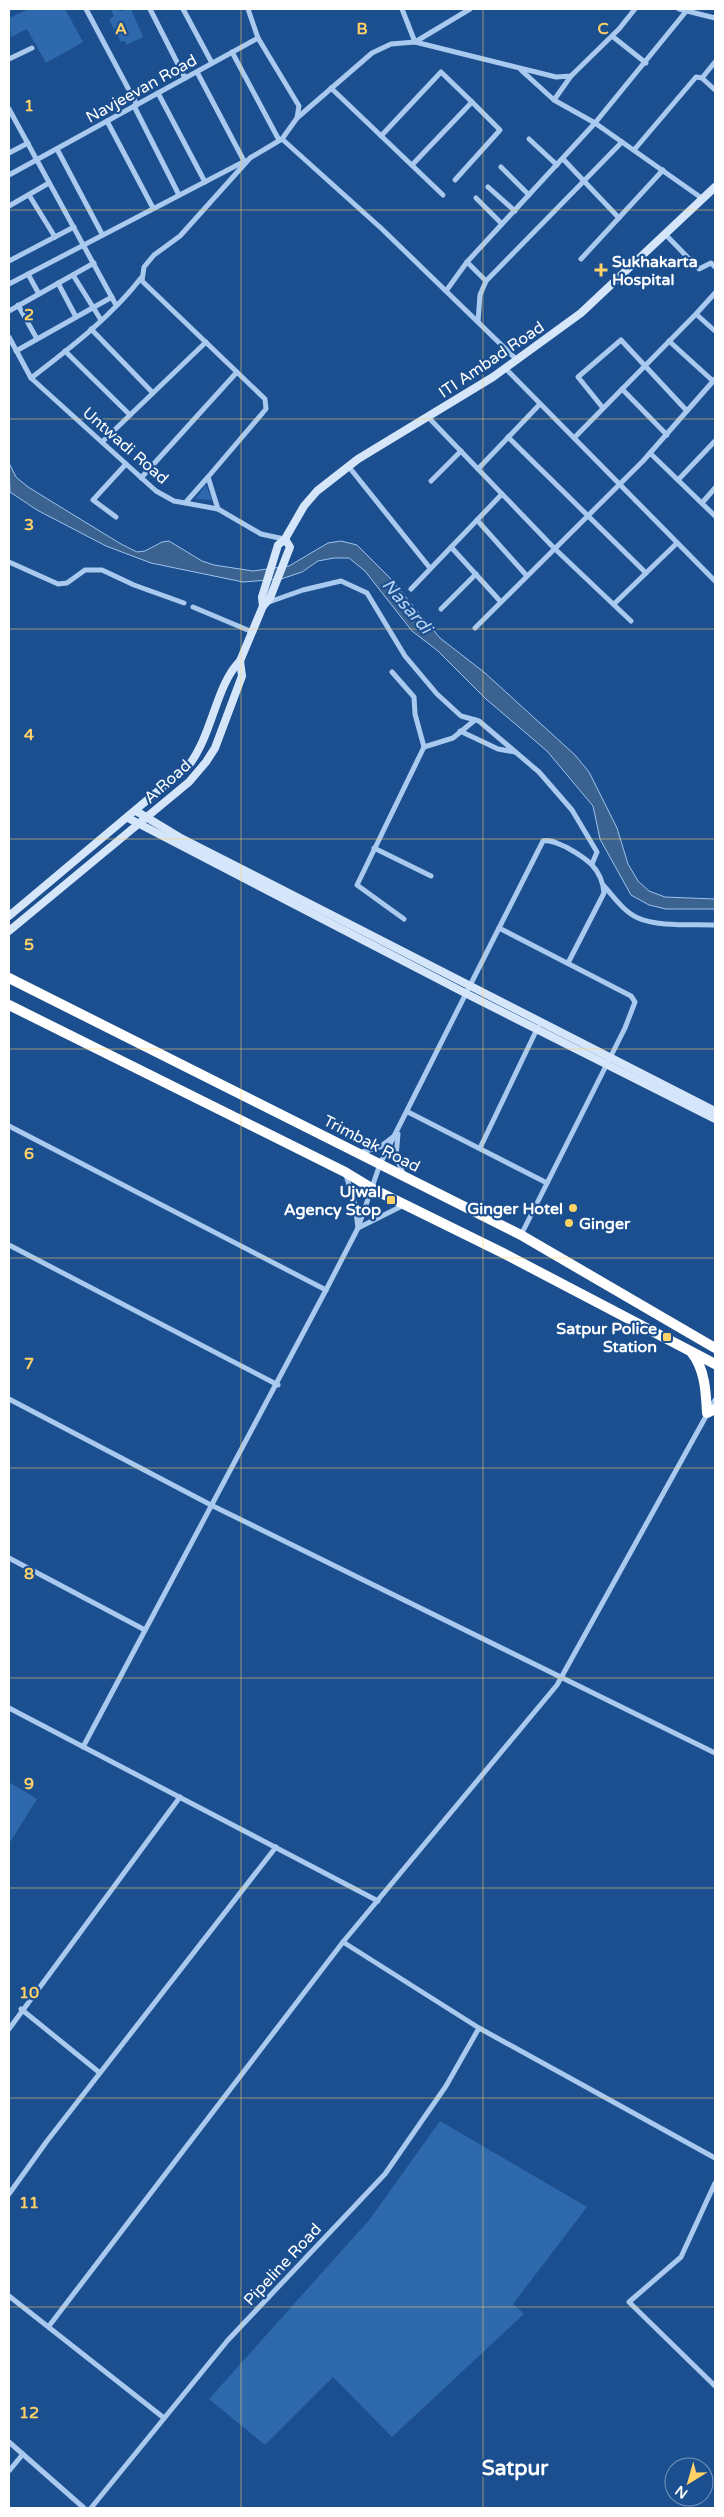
<svg xmlns="http://www.w3.org/2000/svg" width="724" height="2517" viewBox="0 0 724 2517" font-family="'Varela Round',sans-serif">
  <style>
    .green { fill: #2e69ad }
    .water { fill: #3c6290; stroke: #9cc4f0 }
    .lines { fill: none; stroke-linecap: round; stroke-linejoin: round }
    .street { stroke: #a9c9ee; stroke-width: 5 }
    .secondary { stroke: #d6e6fa; stroke-width: 8 }
    .highway { stroke: #fff; stroke-width: 10 }
    .grid { fill: none; stroke: #ffd166; stroke-width: 1; stroke-opacity: 0.55 }
    .poi-dot { fill: #ffd166; stroke: #1b4f8f; stroke-width: 2 }
    .labels { text-anchor: middle; stroke-width: 4.5; stroke-linejoin: round; paint-order: stroke }
    .street-label { font-size: 16px; fill: #fff; stroke: #1b4f8f }
    .poi-label { font-size: 16px; font-weight: bold; fill: #fff; stroke: #1b4f8f; text-anchor: end }
    .water-label { font-size: 18px; font-style: italic; fill: #b5d3f5; stroke: #1b4f8f }
    .district-label { font-size: 21px; font-weight: bold; fill: #fff; stroke: #1b4f8f }
    .grid-label { font-size: 16px; text-anchor: middle; font-weight: bold; fill: #ffd166; stroke: #1b4f8f; stroke-width: 4.5; stroke-linejoin: round; paint-order: stroke }
  </style>
  <rect width="100%" height="100%" fill="#1b4f8f"/>
  <g class="green">
    <polygon points="29,9 65,9 83,42 46,63 27,29 11,37 9,18"/>
    <polygon points="116,9 121,11 131,9 143,37 126,45 125,41 121,42 109,20 114,16 111,11"/>
    <polygon points="206,485 212,500 195,499"/>
    <polygon points="9,1782 37,1799 9,1844"/>
    <polygon points="440,2121 587,2207 513,2304 524,2314 392,2437 333,2377 265,2445 209,2399 370,2219"/>
  </g>
  <polygon class="water" points="9,463 16,477 28,487 121,544 137,552 145,551 162,542 169,541 202,561 214,565 253,571 289,566 328,543 341,541 357,545 389,577 440,638 485,673 575,755 589,772 617,828 628,864 638,881 649,891 665,897 715,899 715,909 666,909 649,905 631,895 600,839 593,806 547,751 486,699 438,651 412,631 365,571 349,558 334,558 318,561 302,572 281,579 243,582 151,563 106,546 37,510 10,492"/>
  <g class="lines">
    <g class="street">
      <polyline points="86,9 137,105"/>
      <polyline points="150,9 185,78"/>
      <polyline points="183,9 212,63"/>
      <polyline points="402,9 415,42 556,77 571,76 619,29 635,9"/>
      <polyline points="679,9 715,18"/>
      <polyline points="612,36 646,63"/>
      <polyline points="232,52 279,140"/>
      <polyline points="9,59 32,48"/>
      <polyline points="715,62 702,78 715,90"/>
      <polyline points="521,70 554,100"/>
      <polyline points="197,72 244,161"/>
      <polyline points="571,76 554,100 595,123 703,199"/>
      <polyline points="331,88 443,195"/>
      <polyline points="158,93 205,182"/>
      <polyline points="134,106 179,195"/>
      <polyline points="9,109 116,305"/>
      <polyline points="297,118 372,53 391,44 415,42 470,9"/>
      <polyline points="107,121 153,208"/>
      <polyline points="381,136 441,72 472,102 412,165"/>
      <polyline points="282,139 382,229 517,360"/>
      <polyline points="529,139 557,165"/>
      <polyline points="57,149 102,234"/>
      <polyline points="634,150 696,77 702,78"/>
      <polyline points="9,153 28,143"/>
      <polyline points="563,159 619,218"/>
      <polyline points="501,167 529,195"/>
      <polyline points="9,175 258,38 248,9"/>
      <polyline points="455,180 500,130 472,102"/>
      <polyline points="488,187 515,211"/>
      <polyline points="29,195 55,237"/>
      <polyline points="476,198 502,224"/>
      <polyline points="9,206 49,183"/>
      <polyline points="665,234 699,269 711,263 715,267"/>
      <polyline points="581,259 663,170"/>
      <polyline points="9,261 74,227"/>
      <polyline points="467,262 486,281"/>
      <polyline points="28,274 39,294"/>
      <polyline points="73,275 101,320"/>
      <polyline points="58,283 76,317"/>
      <polyline points="9,284 245,161"/>
      <polyline points="446,291 467,262 595,123 688,9"/>
      <polyline points="18,305 37,339"/>
      <polyline points="9,311 94,263"/>
      <polyline points="696,314 715,293"/>
      <polyline points="478,322 480,295 486,281 622,142"/>
      <polyline points="91,329 153,393"/>
      <polyline points="9,337 31,378 156,491 174,501 218,509 261,534 284,539"/>
      <polyline points="669,341 713,381"/>
      <polyline points="16,351 112,297"/>
      <polyline points="65,351 130,415"/>
      <polyline points="505,368 715,581"/>
      <path d="M31 378C70 348 111 317 141 278"/>
      <polyline points="622,389 667,435"/>
      <polyline points="603,408 578,377 621,340 687,411"/>
      <polyline points="428,417 554,548 631,621"/>
      <polyline points="508,437 646,573"/>
      <polyline points="574,438 696,314 715,331"/>
      <polyline points="102,442 206,342"/>
      <polyline points="650,453 715,516"/>
      <polyline points="349,467 430,568"/>
      <polyline points="478,469 540,404"/>
      <polyline points="141,478 237,372"/>
      <polyline points="678,480 715,441"/>
      <polyline points="431,481 461,451"/>
      <polyline points="186,502 208,477"/>
      <polyline points="702,503 715,488"/>
      <polyline points="218,509 208,477 266,409 265,399 142,281 144,267 154,255 180,236 250,158 282,139 297,118 299,106 258,38"/>
      <polyline points="116,517 93,500 126,464"/>
      <polyline points="477,520 527,576"/>
      <polyline points="451,547 501,602"/>
      <polyline points="9,562 58,584 67,583 85,570 102,570 134,585 184,603"/>
      <polyline points="411,589 502,494"/>
      <polyline points="269,602 303,590 341,581 367,593 405,656 437,694 461,716 479,721 539,772 572,810 597,852 592,864"/>
      <polyline points="614,604 677,543"/>
      <polyline points="193,607 250,631"/>
      <polyline points="441,609 476,574"/>
      <polyline points="475,628 643,461 715,379"/>
      <polyline points="392,672 414,697 415,714 424,747 357,885 404,919"/>
      <polyline points="460,731 498,749 515,752"/>
      <polyline points="424,747 453,738 475,720"/>
      <polyline points="374,848 431,876"/>
      <path d="M604 886C614 897 624 912 638 918 657 927 694 924 715 925"/>
      <path d="M499 928 543 841C551 839 558 844 566 847 586 858 602 868 604 893L568 963"/>
      <polyline points="408,1112 547,1183"/>
      <polyline points="9,1126 326,1290"/>
      <polyline points="398,1134 396,1157 403,1173"/>
      <polyline points="480,1148 538,1027"/>
      <polyline points="359,1153 380,1147 393,1137"/>
      <polyline points="346,1175 355,1205 358,1228 404,1205"/>
      <polyline points="9,1245 278,1385"/>
      <polyline points="9,1399 211,1505 715,1753"/>
      <polyline points="9,1558 145,1630"/>
      <polyline points="9,1708 378,1901"/>
      <polyline points="83,1747 326,1290 358,1228 380,1164 499,928 631,996 635,1002 625,1028 521,1235"/>
      <polyline points="343,1942 479,2028 715,2158"/>
      <polyline points="21,2009 100,2073"/>
      <polyline points="9,2029 180,1797"/>
      <polyline points="715,2183 681,2257 629,2302 715,2386"/>
      <polyline points="9,2194 47,2141 276,1847"/>
      <polyline points="9,2296 164,2418"/>
      <polyline points="49,2326 343,1942 557,1685 715,1400"/>
      <polyline points="9,2442 84,2508"/>
      <polyline points="9,2471 23,2454"/>
      <polyline points="91,2508 228,2340 385,2174 446,2086 479,2028"/>
    </g>
    <g class="secondary">
      <polyline points="263,606 270,598 290,547 285,539"/>
      <polyline points="136,811 179,837 715,1111"/>
      <polyline points="128,818 465,993 715,1119"/>
      <path d="M9 916 189 765C213 733 216 685 240 661"/>
      <polyline points="9,931 189,782 206,762 215,748 242,676 240,661 263,606 262,597 278,545 285,539 304,506 317,491 358,459 493,377 581,313 715,187"/>
    </g>
    <g class="highway">
      <polyline points="9,978 521,1235 715,1348"/>
      <polyline points="9,1005 345,1172 373,1189 503,1253 715,1364"/>
      <path d="M692 1353C705 1369 706 1393 707 1413L715 1409"/>
    </g>
  </g>
  <path class="grid" d="M241 9V2508M483 9V2508M9 210H715M9 419H715M9 629H715M9 839H715M9 1049H715M9 1258H715M9 1468H715M9 1678H715M9 1888H715M9 2098H715M9 2307H715"/>
  <g class="poi-dot">
    <path d="M598.5 262.5h5v5h5v5h-5v5h-5v-5h-5v-5h5z"/>
    <rect x="386" y="1195" width="10" height="10" rx="2.5"/>
    <circle cx="573" cy="1208" r="5"/>
    <circle cx="569" cy="1223" r="5"/>
    <rect x="662" y="1332" width="10" height="10" rx="2.5"/>
  </g>
  <g class="labels">
    <g class="street-label">
      <text transform="translate(141 88) rotate(-29)" y="6">Navjeevan Road</text>
      <text transform="translate(491 359) rotate(-34)" y="6">ITI Ambad Road</text>
      <text transform="translate(126 445) rotate(41)" y="6">Untwadi Road</text>
      <text transform="translate(167 781) rotate(-42)" y="6">A Road</text>
      <text transform="translate(372 1143) rotate(27)" y="6">Trimbak Road</text>
      <text transform="translate(282 2264) rotate(-47)" y="6">Pipeline Road</text>
    </g>
    <g class="poi-label">
      <text x="612" y="267" text-anchor="start">Sukhakarta<tspan x="612" dy="18">Hospital</tspan></text>
      <text x="381" y="1197">Ujwal<tspan x="381" dy="18">Agency Stop</tspan></text>
      <text x="563" y="1214">Ginger Hotel</text>
      <text x="579" y="1229" text-anchor="start">Ginger</text>
      <text x="657" y="1334">Satpur Police<tspan x="657" dy="18">Station</tspan></text>
    </g>
    <g class="water-label">
      <text transform="translate(407 606) rotate(49)" y="6">Nasardi</text>
    </g>
    <g class="district-label">
      <text x="515" y="2475">Satpur</text>
    </g>
  </g>
  <g class="grid-label">
    <text x="121" y="34">A</text>
    <text x="362" y="34">B</text>
    <text x="603" y="34">C</text>
    <text x="29" y="111">1</text>
    <text x="29" y="320">2</text>
    <text x="29" y="530">3</text>
    <text x="29" y="740">4</text>
    <text x="29" y="950">5</text>
    <text x="29" y="1159">6</text>
    <text x="29" y="1369">7</text>
    <text x="29" y="1579">8</text>
    <text x="29" y="1789">9</text>
    <text x="29" y="1998">10</text>
    <text x="29" y="2208">11</text>
    <text x="29" y="2418">12</text>
  </g>
  <rect width="724" height="2517" fill="none" stroke="#ffffff" stroke-width="20"/>
  <g transform="translate(689 2482) rotate(217)"><circle r="24" fill="#1b4f8f" stroke="#7695bc"/>
  <path d="M0-4L9 19L0 12L-9 19Z" fill="#ffd166"/>
  <text y="-8" font-size="14" font-weight="bold" text-anchor="middle" fill="#ffffff">N</text>
  </g>
</svg>
